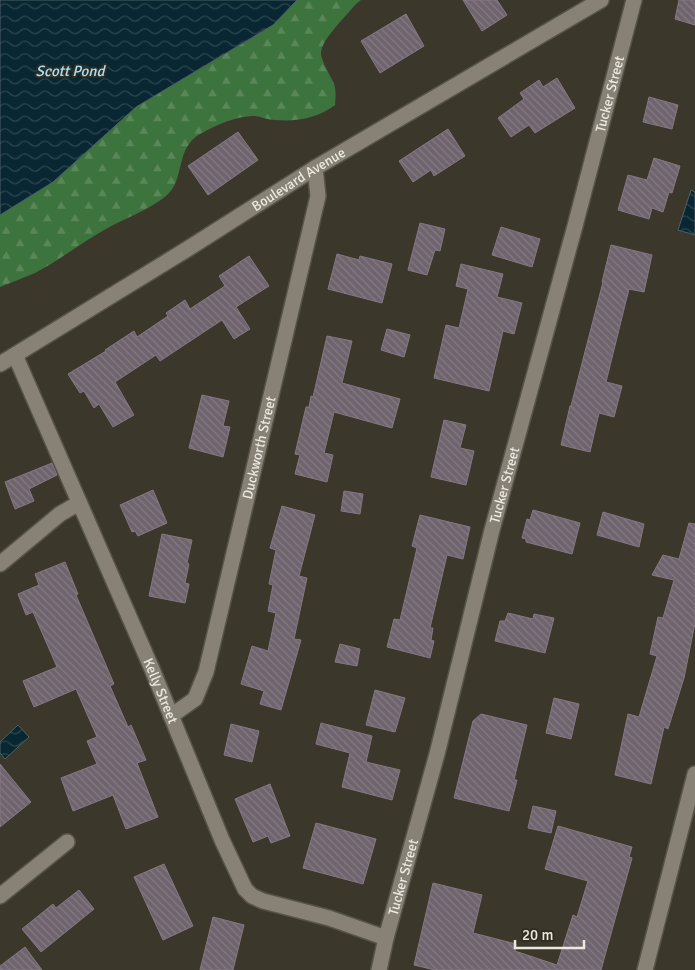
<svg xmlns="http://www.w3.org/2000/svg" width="695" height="970" viewBox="0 0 695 970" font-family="Signika,sans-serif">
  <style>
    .forest { fill: url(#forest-firs) }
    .water { fill: url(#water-waves); stroke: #4d6166 }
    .building { fill: url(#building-back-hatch); stroke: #847883 }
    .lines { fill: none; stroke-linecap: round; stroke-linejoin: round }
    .street-casing { stroke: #575349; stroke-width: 18 }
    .street { stroke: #878275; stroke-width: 15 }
    .labels { text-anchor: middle; stroke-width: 4; stroke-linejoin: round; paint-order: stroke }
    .street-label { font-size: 14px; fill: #ece9e1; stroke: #312d21 }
    .water-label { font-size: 15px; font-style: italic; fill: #9fe3ff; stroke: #312d21 }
  </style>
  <defs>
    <pattern id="forest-firs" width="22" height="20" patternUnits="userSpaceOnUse" patternTransform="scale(1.25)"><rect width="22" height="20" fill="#3d733d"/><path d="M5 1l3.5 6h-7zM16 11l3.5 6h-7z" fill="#598759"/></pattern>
    <pattern id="water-waves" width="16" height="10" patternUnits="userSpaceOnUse" patternTransform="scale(1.25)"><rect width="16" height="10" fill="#092732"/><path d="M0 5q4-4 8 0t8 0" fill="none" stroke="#2d464f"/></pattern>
    <pattern id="building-back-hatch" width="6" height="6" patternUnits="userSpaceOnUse" patternTransform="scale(1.25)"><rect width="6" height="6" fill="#6f646e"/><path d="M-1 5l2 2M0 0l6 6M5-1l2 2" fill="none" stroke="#847a82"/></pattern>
  </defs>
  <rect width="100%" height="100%" fill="#3b372b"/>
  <path class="forest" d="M297 0H361L355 5C346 16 321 40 321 53 321 57 324 64 326 68 334 85 337 83 335 105 318 118 297 122 275 120 267 120 260 116 252 116 235 117 218 124 202 133 174 147 186 180 166 196 149 210 125 218 106 229 82 242 60 260 35 273 24 278 12 282 0 287V215L53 182 136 107 273 25Z"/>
  <g class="water">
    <polygon points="0,0 297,0 273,25 136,107 53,182 0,215"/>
    <polygon points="691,190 695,192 695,235 678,230"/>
    <polygon points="18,725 29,737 5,759 0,753 0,742"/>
  </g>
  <g class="building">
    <polygon points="463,0 497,0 507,15 482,31"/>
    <polygon points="679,0 695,0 695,25 675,19"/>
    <polygon points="406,14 424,46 380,73 361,41"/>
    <polygon points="557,78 575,108 535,133 529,125 511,137 498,118 524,99 520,93 539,80 543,87"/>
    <polygon points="649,97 678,105 672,129 643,122"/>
    <polygon points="448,129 465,156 434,176 431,170 413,182 399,161"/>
    <polygon points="238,132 258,160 208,195 188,166"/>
    <polygon points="654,158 680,166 672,193 669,192 663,212 652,208 649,219 618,210 628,175 647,180"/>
    <polygon points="420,223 445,229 440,251 435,250 427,275 408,270"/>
    <polygon points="501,227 540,239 532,267 492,255"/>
    <polygon points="611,245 652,255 644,292 629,289 606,382 622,386 614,417 599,413 590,452 561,445 570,406 571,406 603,282 602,282"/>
    <polygon points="337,254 359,260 360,256 392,264 382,303 328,289"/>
    <polygon points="249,256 269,286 236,307 250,329 234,339 222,320 160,361 156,355 115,382 134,415 113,427 99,404 94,408 84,391 80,393 68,374 106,351 105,350 134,331 137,337 168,316 166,313 185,300 190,309 225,286 219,276"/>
    <polygon points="461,264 503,274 497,297 522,303 514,334 503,331 489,391 434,378 446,325 459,328 468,289 456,286"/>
    <polygon points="387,329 410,335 404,357 381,350"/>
    <polygon points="327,336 352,341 342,383 400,399 392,428 334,412 324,453 333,455 327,482 295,474 300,455 295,454 306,407 309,407 311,396 313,397"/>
    <polygon points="202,395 229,401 223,426 230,427 223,457 189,448"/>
    <polygon points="444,420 466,425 460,448 474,451 466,485 431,477"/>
    <polygon points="52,463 57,475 29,489 34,501 15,509 5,482"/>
    <polygon points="153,490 167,523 138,536 135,531 132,532 120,505"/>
    <polygon points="344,491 363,494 360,514 341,511"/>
    <polygon points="282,506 315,515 299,576 307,578 294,639 301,640 281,710 260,704 264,691 241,684 252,646 268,651 276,613 268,611 273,585 269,584 276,550 270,548"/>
    <polygon points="533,510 580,523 572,554 526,542 526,539 522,538 527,519 530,520"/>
    <polygon points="603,512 644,524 639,547 597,535"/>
    <polygon points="420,515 470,527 463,559 447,555 430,628 433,628 431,640 434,641 430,658 387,647 394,619 400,620 417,548 412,546"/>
    <polygon points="689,523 695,524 695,623 684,678 668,729 664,727 651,784 615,775 628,714 639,717 657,656 650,654 658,617 663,618 674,580 652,575 663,555 679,559"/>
    <polygon points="162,534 192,540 187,563 189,564 185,583 189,584 185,603 149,596"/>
    <polygon points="65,562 78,594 76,595 114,684 110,686 128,727 131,725 146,760 137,763 158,817 126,829 113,795 73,811 61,778 97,764 87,741 97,737 76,689 34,707 23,681 57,667 33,612 26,615 18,594 39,585 35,574"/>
    <polygon points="508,613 533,619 534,614 554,618 545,653 495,641 500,621 505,621"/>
    <polygon points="340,644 360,649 357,666 335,662"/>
    <polygon points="375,690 405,698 395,732 366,725"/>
    <polygon points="554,698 579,704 571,739 546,733"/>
    <polygon points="481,714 527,725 514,780 517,780 509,811 454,798 473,721"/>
    <polygon points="321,723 372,736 366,762 400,770 392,800 342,787 350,753 316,744"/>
    <polygon points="231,724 259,731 252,762 224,755"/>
    <polygon points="0,764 31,802 0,827"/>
    <polygon points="270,784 290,836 271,843 268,836 253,842 235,799"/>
    <polygon points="533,806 556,811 551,833 528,828"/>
    <polygon points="316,823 376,839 363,884 303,868"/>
    <polygon points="558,826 632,847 629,857 632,858 601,970 435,970 414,965 433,883 482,895 473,933 516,944 515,951 557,965 573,915 577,917 588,881 545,869"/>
    <polygon points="164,864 193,926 163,940 134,877"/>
    <polygon points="79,890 94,909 41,952 22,929 53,904 56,908"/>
    <polygon points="213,917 244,925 233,970 200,970"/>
    <polygon points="25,947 42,970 0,970 0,966"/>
  </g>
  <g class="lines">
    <g class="street-casing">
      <g id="street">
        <path id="s1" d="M15 355 152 669 222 840 245 889 252 896 263 901 329 918 386 938"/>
        <path id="s2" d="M0 364 189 248 315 168 601 0"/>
        <polyline points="0,564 60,514 79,503"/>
        <path id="s3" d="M171 716 195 699 206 672 318 196 315 168"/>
        <polyline points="0,896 67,842"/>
        <path id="s4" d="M379 970 386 938 437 754 492 530 575 226 634 0"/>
        <polyline points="645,970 695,774"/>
      </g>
    </g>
    <use href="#street" class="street"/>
  </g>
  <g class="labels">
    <g class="street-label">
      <text dy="5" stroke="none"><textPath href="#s4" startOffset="906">Tucker Street</textPath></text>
      <text dy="5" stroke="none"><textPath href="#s2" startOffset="351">Boulevard Avenue</textPath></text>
      <text dy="5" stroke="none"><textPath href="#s3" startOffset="289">Duckworth Street</textPath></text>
      <text dy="5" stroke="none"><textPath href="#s4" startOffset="501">Tucker Street</textPath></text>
      <text dy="5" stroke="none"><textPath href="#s1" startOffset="366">Kelly Street</textPath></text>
      <text dy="5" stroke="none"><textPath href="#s4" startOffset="96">Tucker Street</textPath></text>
    </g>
    <g class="water-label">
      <text x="70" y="76">Scott Pond</text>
    </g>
  </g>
  <path d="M515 940v8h69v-8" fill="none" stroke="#ece9e1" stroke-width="2.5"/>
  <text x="522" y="940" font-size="15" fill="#ece9e1" stroke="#312d21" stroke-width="4" paint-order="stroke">20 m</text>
</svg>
